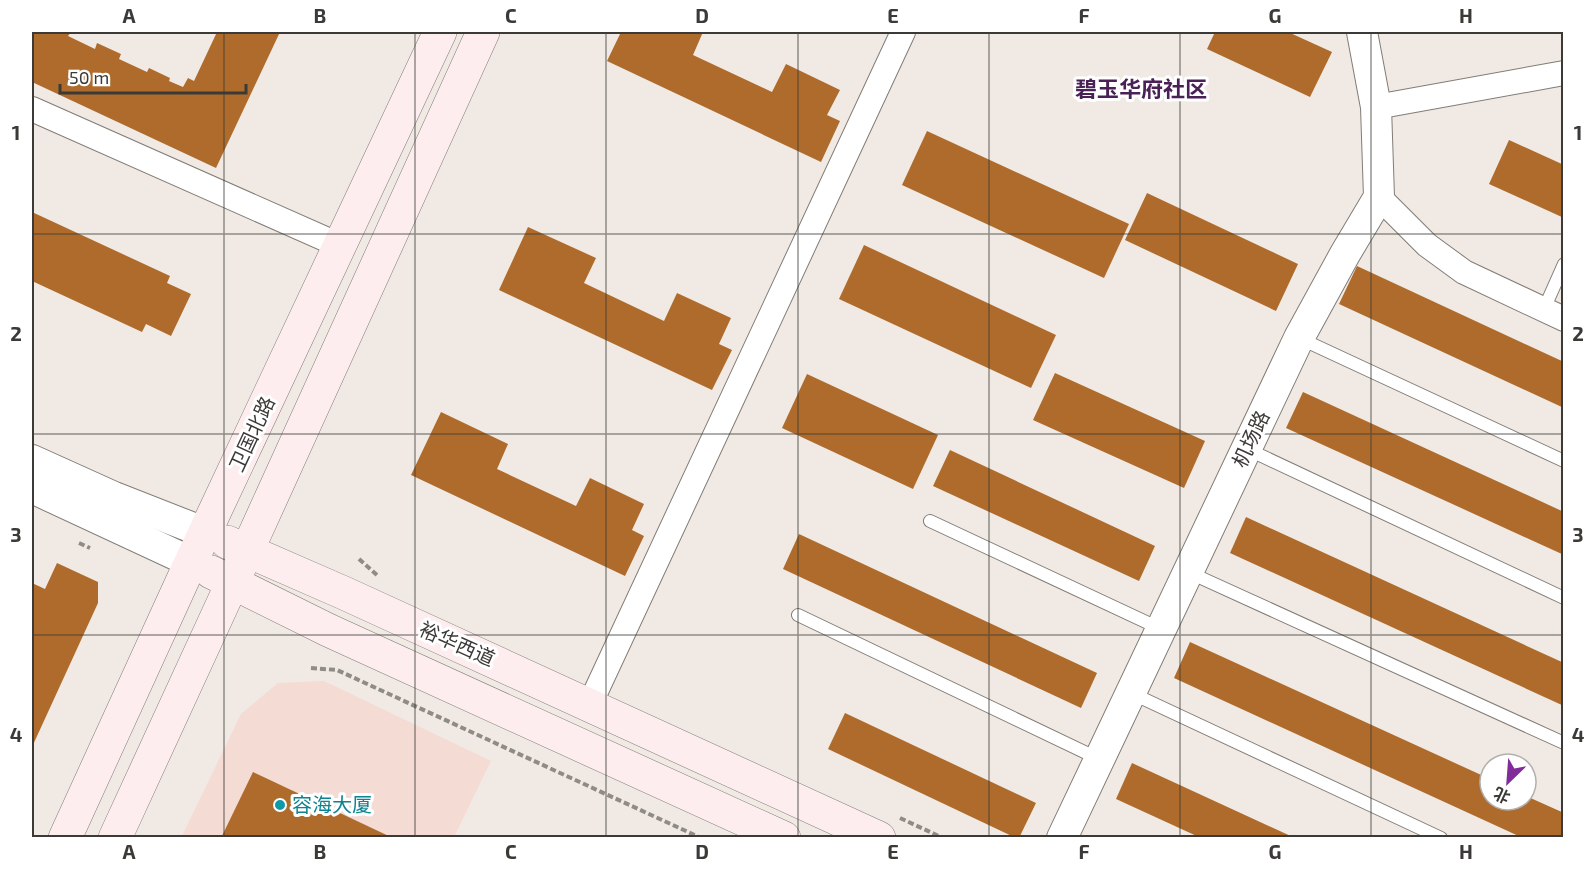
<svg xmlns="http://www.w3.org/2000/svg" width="1595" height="869" viewBox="0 0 1595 869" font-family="'Exo 2','Noto Sans SC',sans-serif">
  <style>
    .commercial { fill: #f4dbd3 }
    .building { fill: #ae6b2b }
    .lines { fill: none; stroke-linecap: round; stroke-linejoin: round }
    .service-casing { stroke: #827c76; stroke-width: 14 }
    .minor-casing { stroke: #827c76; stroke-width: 26 }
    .tertiary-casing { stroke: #827c76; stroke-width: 32 }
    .secondary-casing { stroke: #827c76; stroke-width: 34 }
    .path { stroke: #8f8b87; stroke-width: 4; stroke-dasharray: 6 3; stroke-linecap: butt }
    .service { stroke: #fff; stroke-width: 12 }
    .minor { stroke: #fff; stroke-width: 24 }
    .tertiary { stroke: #fff; stroke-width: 30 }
    .secondary { stroke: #fdedee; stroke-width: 33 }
    .grid { fill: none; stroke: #3c3a37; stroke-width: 1.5; stroke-opacity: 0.55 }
    .culture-dot { fill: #0f9aa8; stroke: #fff; stroke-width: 2 }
    .labels { text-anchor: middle; stroke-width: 6; stroke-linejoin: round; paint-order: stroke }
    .street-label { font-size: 20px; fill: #3c3a37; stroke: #fff }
    .culture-label { font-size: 20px; fill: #0d838f; stroke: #fff; text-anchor: start }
    .quarter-label { font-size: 22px; font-weight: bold; fill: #492156; stroke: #fff }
    .neatline { fill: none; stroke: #3c3a37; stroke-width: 2 }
    .grid-label { font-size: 20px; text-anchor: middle; font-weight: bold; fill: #3c3a37 }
  </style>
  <rect width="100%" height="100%" fill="#f1eae4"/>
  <polygon class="commercial" points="324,681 491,761 454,837 181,838 241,714 278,683"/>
  <g class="building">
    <polygon points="32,32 71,32 68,36 95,49 97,43 121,54 119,59 147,72 149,68 170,78 169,81 183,87 188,78 194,81 217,32 280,32 216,168 32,82"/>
    <polygon points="621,32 703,32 693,55 772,92 786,64 840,90 827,115 840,121 821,162 607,61"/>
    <polygon points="1215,32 1288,32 1332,52 1310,97 1207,49"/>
    <polygon points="927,131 1129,224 1104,278 902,185"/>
    <polygon points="1509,140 1564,165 1564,218 1489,184"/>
    <polygon points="1147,193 1298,264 1276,311 1125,240"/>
    <polygon points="32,212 170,276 167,283 191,294 171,336 146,324 142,332 32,281"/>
    <polygon points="528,227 596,258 584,283 664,321 677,293 731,318 719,344 732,350 712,390 499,290"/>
    <polygon points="864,245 1056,335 1031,388 839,299"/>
    <polygon points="1357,266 1564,362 1564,408 1339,304"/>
    <polygon points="1055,373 1205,441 1184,488 1033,420"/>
    <polygon points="807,374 938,435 913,489 782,428"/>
    <polygon points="1303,392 1564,512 1564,555 1286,428"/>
    <polygon points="441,412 508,444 497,469 576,506 590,478 644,504 632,530 644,536 625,576 411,475"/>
    <polygon points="950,450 1155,546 1139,581 933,486"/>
    <polygon points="1246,517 1564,663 1564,706 1230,553"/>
    <polygon points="799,534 1097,673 1081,708 783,569"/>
    <polygon points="57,563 98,582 98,603 32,747 32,583 45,589"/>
    <polygon points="1190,642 1490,779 1490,800 1526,800 1526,796 1564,813 1564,838 1523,838 1174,678"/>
    <polygon points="845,713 1036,803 1019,838 1016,838 828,749"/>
    <polygon points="1132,763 1295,838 1201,838 1116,799"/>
    <polygon points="253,772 393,838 221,838"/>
  </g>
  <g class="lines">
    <g class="service-casing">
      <g id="service">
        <polyline points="1544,309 1564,264"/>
        <polyline points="1299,338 1564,461"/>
        <polyline points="1247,449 1564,598"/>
        <polyline points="930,521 1161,629"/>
        <polyline points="1188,572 1564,743"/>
        <polyline points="798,615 1099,759"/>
        <polyline points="1131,693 1441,838"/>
      </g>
    </g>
    <g class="minor-casing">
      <g id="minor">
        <polyline points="1376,107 1564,73"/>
        <polyline points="32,109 341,246"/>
        <polyline points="1379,197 1427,245 1464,272 1564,319"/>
        <polyline points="590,704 903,32"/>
      </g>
    </g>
    <g class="tertiary-casing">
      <g id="tertiary">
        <polyline points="32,460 114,497 206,533"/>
        <polyline points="32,488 191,562"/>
        <polyline points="1062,838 1299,338 1345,254 1379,197 1376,107 1362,32"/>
      </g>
    </g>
    <g class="secondary-casing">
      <g id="secondary">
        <polyline points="227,542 344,593 879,838"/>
        <polyline points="211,572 328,630 784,838"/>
        <polyline points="65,838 191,562 440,32"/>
        <polyline points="115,838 247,551 483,32"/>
      </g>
    </g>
    <g class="path">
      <polyline points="79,543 90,548"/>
      <polyline points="359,559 377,575"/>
      <polyline points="311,668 337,670 701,838"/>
      <polyline points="900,818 943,838"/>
    </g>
    <use href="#service" class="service"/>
    <use href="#minor" class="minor"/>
    <use href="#tertiary" class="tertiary"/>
    <use href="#secondary" class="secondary"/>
  </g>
  <path class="grid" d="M224 32V838M415 32V838M606 32V838M798 32V838M989 32V838M1180 32V838M1371 32V838M32 234H1564M32 434H1564M32 635H1564"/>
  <circle class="culture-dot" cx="280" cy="805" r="6"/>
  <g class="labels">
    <g class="street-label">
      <text transform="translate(252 434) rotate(-65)" y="7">卫国北路</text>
      <text transform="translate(1251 439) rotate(-65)" y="7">机场路</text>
      <text transform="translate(457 644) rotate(24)" y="7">裕华西道</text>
    </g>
    <g class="culture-label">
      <text x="292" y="812">容海大厦</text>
    </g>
    <g class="quarter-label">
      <text x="1141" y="97">碧玉华府社区</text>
    </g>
  </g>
  <rect width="1595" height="869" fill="none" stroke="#ffffff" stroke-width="66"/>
  <g transform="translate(1508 782) rotate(205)"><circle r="28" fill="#ffffff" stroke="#b1b0af" stroke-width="1.5"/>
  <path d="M0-4.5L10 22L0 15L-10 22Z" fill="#802c9b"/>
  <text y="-9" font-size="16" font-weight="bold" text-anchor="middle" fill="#3c3a37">北</text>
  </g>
  <path d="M60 84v9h186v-9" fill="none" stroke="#3c3a37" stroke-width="3"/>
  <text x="69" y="84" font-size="18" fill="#3c3a37" stroke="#ffffff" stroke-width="4.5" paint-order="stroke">50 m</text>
  <rect x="33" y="33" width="1529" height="803" class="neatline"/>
  <g class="grid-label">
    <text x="129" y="23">A</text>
    <text x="320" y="23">B</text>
    <text x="511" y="23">C</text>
    <text x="702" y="23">D</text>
    <text x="893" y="23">E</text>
    <text x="1084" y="23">F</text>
    <text x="1275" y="23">G</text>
    <text x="1466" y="23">H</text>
    <text x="16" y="140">1</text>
    <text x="1578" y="140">1</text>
    <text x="16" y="341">2</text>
    <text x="1578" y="341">2</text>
    <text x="16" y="542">3</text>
    <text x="1578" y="542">3</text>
    <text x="16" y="742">4</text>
    <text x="1578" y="742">4</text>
    <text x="129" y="859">A</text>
    <text x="320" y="859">B</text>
    <text x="511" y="859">C</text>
    <text x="702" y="859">D</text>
    <text x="893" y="859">E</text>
    <text x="1084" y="859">F</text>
    <text x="1275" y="859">G</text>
    <text x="1466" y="859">H</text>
  </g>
</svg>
